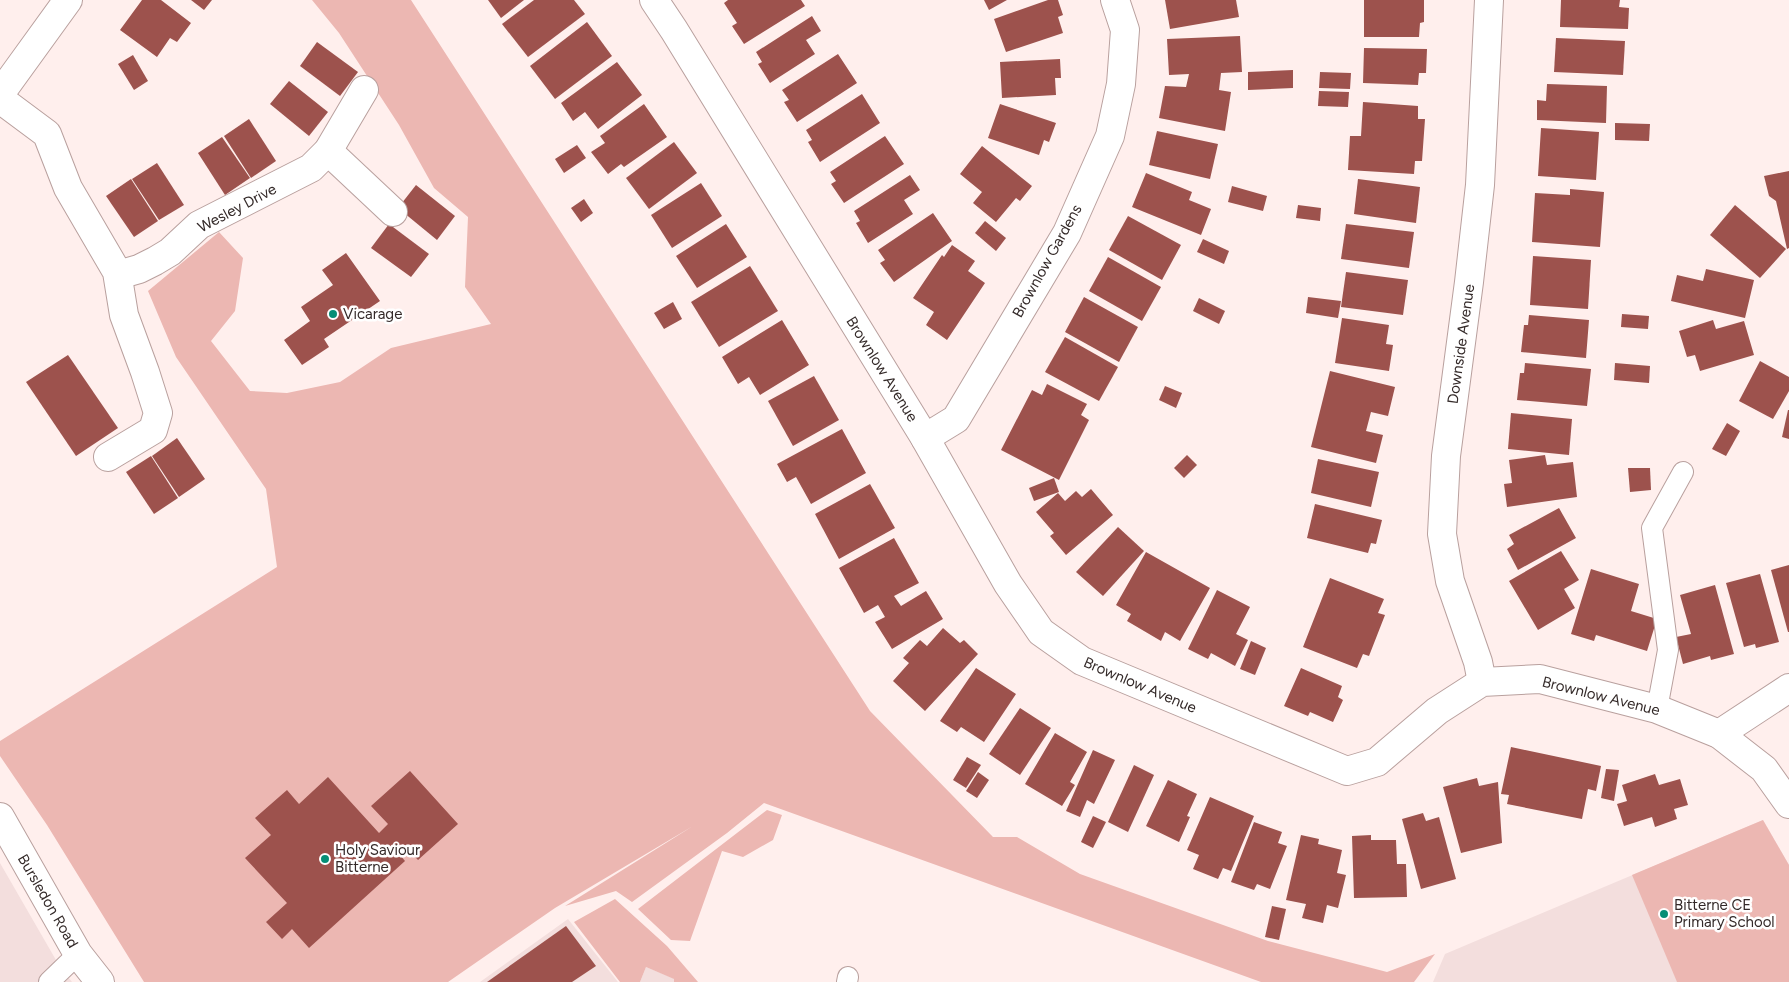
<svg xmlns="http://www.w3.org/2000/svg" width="1789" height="982" viewBox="0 0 1789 982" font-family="Figtree,sans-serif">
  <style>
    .built { fill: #f3dedd }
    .green { fill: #ecb7b2 }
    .building { fill: #9d524d }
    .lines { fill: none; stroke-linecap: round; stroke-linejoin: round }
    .lane-casing { stroke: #b9a09e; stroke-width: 22 }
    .street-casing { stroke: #b9a09e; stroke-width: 30 }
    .lane { stroke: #fff; stroke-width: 20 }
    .street { stroke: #fff; stroke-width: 28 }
    .poi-dot { fill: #058e76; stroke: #fff; stroke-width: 2 }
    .labels { text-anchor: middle; stroke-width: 5; stroke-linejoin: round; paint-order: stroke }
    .street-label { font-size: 15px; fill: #342a29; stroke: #fff }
    .poi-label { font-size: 15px; fill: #342a29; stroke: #fff; text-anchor: start }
  </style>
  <rect width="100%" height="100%" fill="#ffefed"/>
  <g class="built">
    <polygon points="1763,820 1789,865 1789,982 1433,982 1445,954"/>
    <polygon points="0,863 60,967 72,982 0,982"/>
    <polygon points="568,919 618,982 480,982"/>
    <polygon points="646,967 675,979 674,982 640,982"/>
  </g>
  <g class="green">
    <polygon points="312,0 411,0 870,711 993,837 1017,837 1080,874 1268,941 1387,972 1435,954 1414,982 1261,982 764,803 727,833 632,902 616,891 565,906 693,826 555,908 448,982 144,982 47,825 0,756 0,741 277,567 266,489 176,357 148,291 219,232 243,258 235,311 211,341 250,391 287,393 340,382 391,348 491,324 465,287 468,217 434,188 399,125 339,33"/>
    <polygon points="767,810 782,815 773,840 743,857 722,851 690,941 671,940 638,909"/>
    <polygon points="1763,820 1789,865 1789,982 1677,982 1632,875"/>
    <polygon points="615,899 667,946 698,982 674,982 674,979 646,967 640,982 620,982 574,922"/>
  </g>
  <g class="building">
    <polygon points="142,0 161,0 191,23 177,42 170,38 157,57 120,30"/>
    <polygon points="191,0 212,0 204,10"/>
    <polygon points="488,0 524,0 501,18"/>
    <polygon points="534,0 574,0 585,14 528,57 502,24"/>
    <polygon points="728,0 801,0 805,6 744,44 732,26 737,23 724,3"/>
    <polygon points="984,0 1007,0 989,10"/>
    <polygon points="1048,0 1058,0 1063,15 1058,17 1063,33 1006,52 994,19"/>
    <polygon points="1165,0 1236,0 1239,17 1170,29"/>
    <polygon points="1364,0 1424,0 1424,22 1420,23 1419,37 1364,37"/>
    <polygon points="1561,0 1620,0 1619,7 1629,8 1628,29 1560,27"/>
    <polygon points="812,16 821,31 806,40 815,54 770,83 758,64 762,62 756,52"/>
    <polygon points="587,22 612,56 555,99 530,66"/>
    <polygon points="1240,36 1242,72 1221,73 1219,90 1231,92 1225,131 1159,118 1165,86 1186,87 1189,74 1169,75 1167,39"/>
    <polygon points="1556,38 1625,41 1623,75 1554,72"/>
    <polygon points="317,42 358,72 340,96 300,66"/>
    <polygon points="1364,48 1427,49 1426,73 1419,73 1418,85 1363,83"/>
    <polygon points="838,54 857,83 797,122 784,102 789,100 782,90"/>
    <polygon points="133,55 148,81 134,90 118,64"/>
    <polygon points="1060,59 1061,78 1055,78 1056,95 1002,98 1000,62"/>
    <polygon points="617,62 642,95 598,129 585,112 573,121 561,103"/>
    <polygon points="1293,70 1293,88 1248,90 1248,72"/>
    <polygon points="1320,72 1351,73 1350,89 1319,88"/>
    <polygon points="289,81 328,112 309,136 270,104"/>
    <polygon points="1547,84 1607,86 1606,123 1537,120 1537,100 1546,101"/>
    <polygon points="1319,91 1349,92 1348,107 1318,106"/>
    <polygon points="862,94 880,123 820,162 808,142 812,140 806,130"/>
    <polygon points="1363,102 1418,106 1418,119 1425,119 1422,161 1415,161 1414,174 1348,170 1350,136 1361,136"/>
    <polygon points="644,104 667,137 624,167 621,164 608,174 591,152 605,143 600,136"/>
    <polygon points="1000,104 1056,123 1049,142 1044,140 1039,155 988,138"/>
    <polygon points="249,119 276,161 251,178 224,136"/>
    <polygon points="1615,123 1650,124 1649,141 1615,140"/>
    <polygon points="1541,128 1599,132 1596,180 1538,176"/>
    <polygon points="1157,131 1218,144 1210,179 1149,165"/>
    <polygon points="885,136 904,164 844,203 831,184 836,181 830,172"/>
    <polygon points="222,137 250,178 225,195 198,153"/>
    <polygon points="674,142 697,173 649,209 626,178"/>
    <polygon points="577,145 586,158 564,173 555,159"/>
    <polygon points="982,146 1032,186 1020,201 1016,198 996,222 973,203 982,192 960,174"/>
    <polygon points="157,163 184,205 159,220 132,179"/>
    <polygon points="1789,171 1789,248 1787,249 1776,201 1769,196 1764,176"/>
    <polygon points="1146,173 1192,192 1189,200 1211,209 1201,235 1132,207"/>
    <polygon points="910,175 920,190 904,200 913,214 868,243 856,223 860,221 854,211"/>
    <polygon points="131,179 158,221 134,237 106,196"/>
    <polygon points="1358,179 1420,187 1416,223 1354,214"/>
    <polygon points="701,183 722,216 672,248 651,215"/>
    <polygon points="416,185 455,216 437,240 398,208"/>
    <polygon points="1232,186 1267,196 1263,211 1228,202"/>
    <polygon points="1570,189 1604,192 1600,247 1532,242 1535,193 1570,195"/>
    <polygon points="584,199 593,213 581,222 571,208"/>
    <polygon points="1298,205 1321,208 1320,221 1296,218"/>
    <polygon points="1735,205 1786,249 1760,278 1710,235"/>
    <polygon points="933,213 952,241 894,282 880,263 885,260 878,250"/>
    <polygon points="1128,216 1181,245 1162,280 1109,250"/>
    <polygon points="985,221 1006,238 996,251 975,233"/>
    <polygon points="389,224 429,254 411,277 371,248"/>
    <polygon points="726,224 747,257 697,288 676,256"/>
    <polygon points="1346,224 1414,232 1409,268 1341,259"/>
    <polygon points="1203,239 1229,251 1224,264 1197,252"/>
    <polygon points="952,245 975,261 968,271 985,283 947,340 926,325 934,312 913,298 942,255 944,257"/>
    <polygon points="346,253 380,301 324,339 329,347 302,365 284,340 310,321 301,307 333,285 322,270"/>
    <polygon points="1533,256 1591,260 1588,309 1530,305"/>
    <polygon points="1108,257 1161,287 1142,321 1089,291"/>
    <polygon points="750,266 778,311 719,347 691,302"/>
    <polygon points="1706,269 1754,280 1745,318 1671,301 1677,275 1703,281"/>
    <polygon points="1346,272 1408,280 1403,315 1341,307"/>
    <polygon points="1084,297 1138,327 1119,362 1065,332"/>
    <polygon points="1308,297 1341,301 1338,318 1306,313"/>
    <polygon points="1199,298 1225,311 1219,324 1193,311"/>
    <polygon points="673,302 682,319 664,329 654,313"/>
    <polygon points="1622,314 1649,316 1648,329 1621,327"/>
    <polygon points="1529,315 1589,320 1586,358 1521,352 1524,325 1528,325"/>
    <polygon points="1342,318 1389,325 1386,344 1393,345 1389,371 1335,363"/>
    <polygon points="782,320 809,365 760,395 749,377 738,384 722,357"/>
    <polygon points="1713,320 1716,329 1744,321 1754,355 1700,371 1695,355 1687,357 1679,331"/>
    <polygon points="1065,337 1118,367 1099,401 1045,372"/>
    <polygon points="68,355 118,428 76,456 26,382"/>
    <polygon points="1760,361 1789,377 1789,391 1773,419 1739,401"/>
    <polygon points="1525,363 1591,369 1587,406 1517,400 1520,373 1524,373"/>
    <polygon points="1615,363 1650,366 1649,383 1614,380"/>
    <polygon points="1330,371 1395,387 1388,416 1371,412 1366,431 1383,435 1376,463 1311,447"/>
    <polygon points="814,376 839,420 793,446 768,401"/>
    <polygon points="1047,384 1087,404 1081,415 1089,420 1059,480 1001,450 1032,390 1042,395"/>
    <polygon points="1165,386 1182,393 1176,408 1159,400"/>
    <polygon points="1788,410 1789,410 1789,439 1782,437"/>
    <polygon points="1511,413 1572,419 1569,455 1508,449"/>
    <polygon points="1727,423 1740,431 1726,456 1712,449"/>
    <polygon points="842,429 866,473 811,504 796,477 787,482 777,464"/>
    <polygon points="177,438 205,479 179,497 152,456"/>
    <polygon points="1187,455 1197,465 1184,478 1174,468"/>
    <polygon points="1545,455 1547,465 1573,462 1577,497 1507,507 1504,484 1512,483 1509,460"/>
    <polygon points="151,456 178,498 154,514 126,472"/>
    <polygon points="1318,459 1379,472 1371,507 1311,493"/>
    <polygon points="1628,468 1650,468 1651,490 1630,492"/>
    <polygon points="1054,478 1059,492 1034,501 1029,488"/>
    <polygon points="870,484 895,528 839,559 815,514"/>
    <polygon points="1091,489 1113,515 1066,555 1050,536 1054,533 1036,512 1058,493 1065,501 1076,491 1082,497"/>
    <polygon points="1315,504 1382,520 1376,544 1371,543 1368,553 1307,538"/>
    <polygon points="1559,508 1576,538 1518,570 1507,549 1514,544 1509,535"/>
    <polygon points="1118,527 1144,551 1103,596 1076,572"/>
    <polygon points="894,538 919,583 894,596 901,606 926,591 943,619 892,649 875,622 885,617 878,605 864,613 839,568"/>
    <polygon points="1561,551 1579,580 1564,589 1575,608 1538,630 1509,581"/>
    <polygon points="1146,552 1210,588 1180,641 1165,632 1161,641 1127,621 1131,614 1116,605"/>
    <polygon points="1789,565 1789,632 1788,632 1771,570"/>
    <polygon points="1591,569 1639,584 1631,611 1657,619 1647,651 1596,635 1594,641 1571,634"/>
    <polygon points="1760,574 1779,642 1756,648 1755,644 1744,647 1726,583"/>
    <polygon points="1330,578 1384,599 1378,613 1385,615 1369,656 1363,654 1357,668 1303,647"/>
    <polygon points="1715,585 1734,654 1711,660 1710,656 1683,664 1676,637 1691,634 1680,595"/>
    <polygon points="1217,590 1250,607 1236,634 1248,640 1235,666 1211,653 1208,659 1188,649"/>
    <polygon points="943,628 960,643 964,640 978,654 925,711 893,681 909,663 903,658 920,640 927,646"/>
    <polygon points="1251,641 1266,648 1255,675 1240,669"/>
    <polygon points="976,668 1016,694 984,742 961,727 957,732 940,721"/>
    <polygon points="1301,668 1342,686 1338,697 1343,700 1333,722 1310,712 1308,716 1284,706"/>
    <polygon points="1020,708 1051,728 1020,775 989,754"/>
    <polygon points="1055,733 1087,752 1070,782 1075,785 1062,806 1025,784"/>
    <polygon points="1511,747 1601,766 1596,791 1588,789 1582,819 1507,804 1509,795 1501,794"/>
    <polygon points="1093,750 1115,760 1094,804 1087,800 1080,817 1066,811"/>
    <polygon points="967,757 981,765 966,788 953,780"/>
    <polygon points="1134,765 1154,775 1128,832 1108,822"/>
    <polygon points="1606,769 1619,770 1614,801 1601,798"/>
    <polygon points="410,771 458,824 418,860 403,844 396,850 405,861 309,948 292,929 282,939 266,922 287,903 245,858 271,835 255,818 287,790 299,804 328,777 379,833 388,824 371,806"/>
    <polygon points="978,772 989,780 977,798 966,791"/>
    <polygon points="1655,774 1659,785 1680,779 1688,805 1674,809 1677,819 1655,827 1652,817 1624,826 1617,804 1627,801 1622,785"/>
    <polygon points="1477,778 1479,786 1498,782 1502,843 1461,853 1443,787"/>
    <polygon points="1168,780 1197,794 1187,816 1190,817 1179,842 1146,826"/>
    <polygon points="1210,797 1254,816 1231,871 1223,868 1218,879 1193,869 1199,855 1187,850"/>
    <polygon points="1423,813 1426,821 1439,817 1456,879 1421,889 1402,819"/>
    <polygon points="1093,816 1106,822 1093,848 1081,842"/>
    <polygon points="1254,822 1282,832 1278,843 1287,846 1270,889 1257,884 1254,890 1231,882"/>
    <polygon points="1301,835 1319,839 1318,844 1342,850 1337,873 1346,875 1338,908 1327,905 1323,923 1302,918 1306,904 1286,900"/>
    <polygon points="1371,835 1371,840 1396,840 1397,864 1406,864 1407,897 1354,898 1352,836"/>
    <polygon points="1272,906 1286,909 1279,940 1265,937"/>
    <polygon points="566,926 596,966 572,982 487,982"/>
  </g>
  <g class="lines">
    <g class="lane-casing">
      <g id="lane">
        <polyline points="1657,709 1668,650 1652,528 1683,472"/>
        <polyline points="49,982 78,954"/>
        <polyline points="847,982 848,977"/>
      </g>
    </g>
    <g class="street-casing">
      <g id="street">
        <polyline points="654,0 674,30 925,438 1008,584 1041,632 1082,661 1347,771 1377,762 1437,711 1482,682 1540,679 1657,709 1719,734 1764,769 1789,804"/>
        <polyline points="0,94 68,0"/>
        <polyline points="0,99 47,134 68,188 117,272 124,315 145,372 158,413 153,430 108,457"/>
        <polyline points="328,151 393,212"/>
        <polyline points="118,275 139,269 155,261 170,252 199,225 311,168 328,151 364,90"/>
        <polyline points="925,438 956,419 1067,233 1110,136 1121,84 1125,30 1115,0"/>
        <polyline points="1482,682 1478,662 1450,581 1442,534 1446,456 1469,282 1480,185 1489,0"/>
        <polyline points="1719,734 1789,688"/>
        <polyline points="0,817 78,954 100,982"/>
      </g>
    </g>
    <use href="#lane" class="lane"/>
    <use href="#street" class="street"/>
  </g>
  <g class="poi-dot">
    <circle cx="333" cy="314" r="5"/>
    <circle cx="325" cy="859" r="5"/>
    <circle cx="1664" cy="914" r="5"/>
  </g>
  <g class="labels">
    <g class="street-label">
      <text transform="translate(237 208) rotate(-28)" y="5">Wesley Drive</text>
      <text transform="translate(1047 261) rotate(-61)" y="5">Brownlow Gardens</text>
      <text transform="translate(1461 344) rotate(-82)" y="5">Downside Avenue</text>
      <text transform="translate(882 369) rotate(58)" y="5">Brownlow Avenue</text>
      <text transform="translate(1140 685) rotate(23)" y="5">Brownlow Avenue</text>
      <text transform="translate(1601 696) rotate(14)" y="5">Brownlow Avenue</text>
      <text transform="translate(48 901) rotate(60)" y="5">Bursledon Road</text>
    </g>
    <g class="poi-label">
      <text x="343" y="319">Vicarage</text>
      <text x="335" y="855">Holy Saviour<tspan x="335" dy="17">Bitterne</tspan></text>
      <text x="1674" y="910">Bitterne CE<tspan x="1674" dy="17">Primary School</tspan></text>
    </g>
  </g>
</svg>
